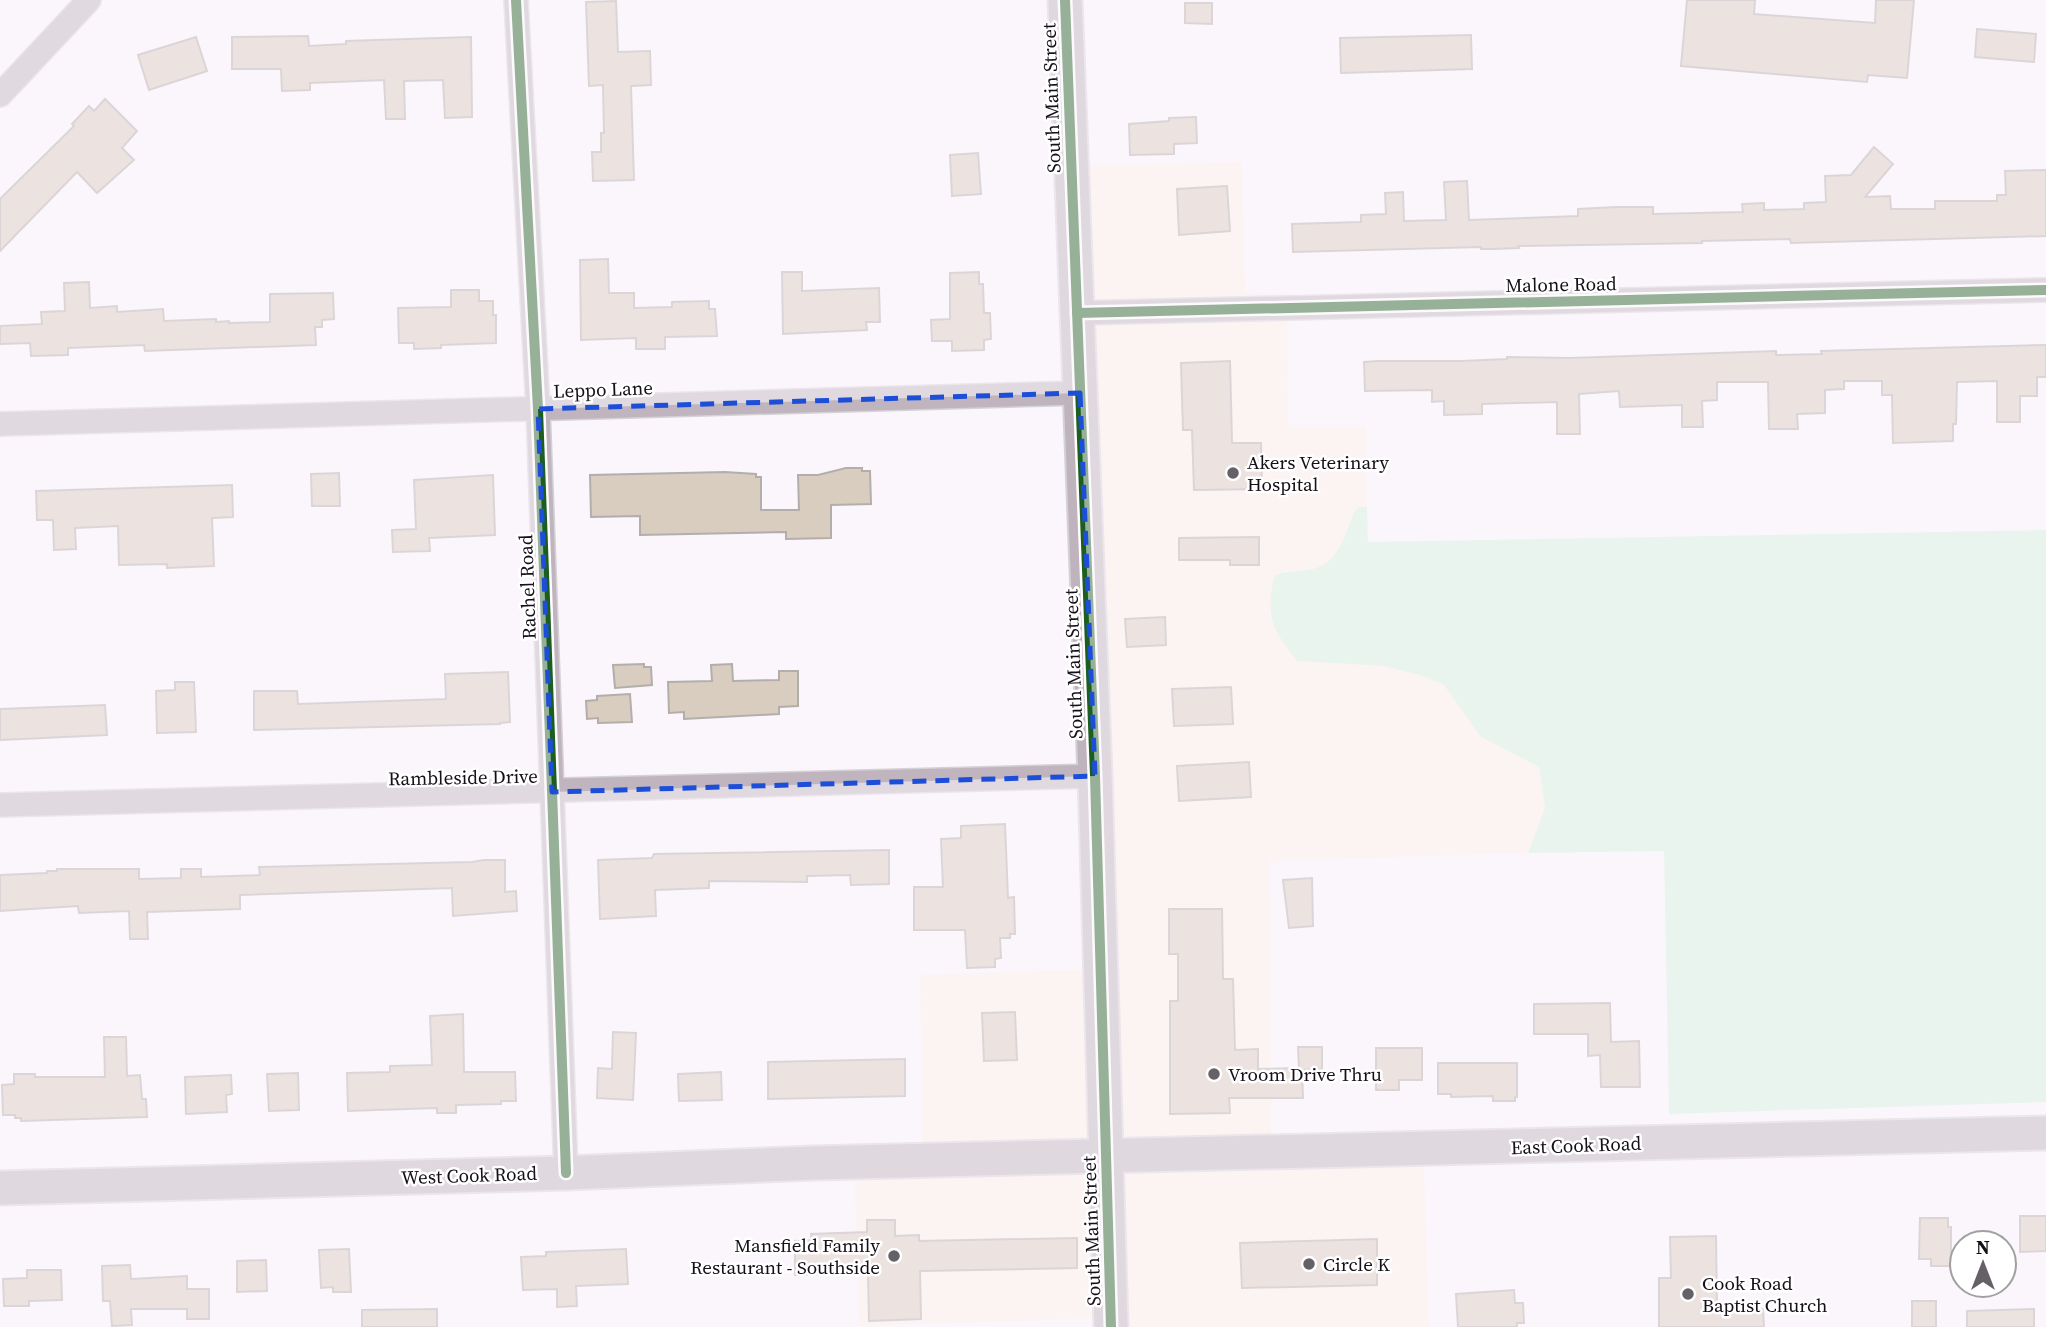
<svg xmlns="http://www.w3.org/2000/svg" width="2046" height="1327" viewBox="0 0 2046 1327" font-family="'Source Serif 4',serif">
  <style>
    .commercial { fill: #fcefe9 }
    .green { fill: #d5f2e0 }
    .building { fill: #d9cdc0; stroke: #b3aeac; stroke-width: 2 }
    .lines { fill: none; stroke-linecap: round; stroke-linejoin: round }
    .street-casing { stroke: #d5d2d7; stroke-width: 26 }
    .secondary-casing { stroke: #d5d2d7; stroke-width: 37 }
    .street { stroke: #c0b5be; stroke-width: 23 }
    .secondary { stroke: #bfb3bd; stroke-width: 33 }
    .cycleway-casing { stroke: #fff; stroke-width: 15 }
    .cycleway { stroke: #1b5e20; stroke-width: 10 }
    .marked { fill: none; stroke: #1d4ed8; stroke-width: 5; stroke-dasharray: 14 9; stroke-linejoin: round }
    .poi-dot { fill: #666067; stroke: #fff; stroke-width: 2.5 }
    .labels { text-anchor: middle; stroke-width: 5; stroke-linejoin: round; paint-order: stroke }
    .street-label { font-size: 19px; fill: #150f17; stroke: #fff }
    .poi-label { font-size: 19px; fill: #150f17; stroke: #fff; text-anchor: start }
  </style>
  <rect width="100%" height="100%" fill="#fbf6fc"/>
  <polygon class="commercial" points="1242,162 1245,293 1287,293 1288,427 1366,427 1367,507 1359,507 1354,512 1337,555 1320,569 1300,571 1287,570 1274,576 1269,615 1297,661 1383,666 1420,675 1444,685 1481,737 1539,767 1545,808 1528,853 1270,861 1271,1134 1423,1131 1429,1327 1111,1327 1110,1318 859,1326 854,1163 923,1161 920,975 1091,969 1066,166"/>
  <path class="green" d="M1359 507H1367L1368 542 2046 530V1102L1669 1114 1664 851 1528 853 1545 808 1539 767 1481 737 1444 685 1420 675 1383 666 1297 661C1271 627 1266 619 1274 576 1286 570 1295 572 1308 570 1338 566 1344 537 1354 512Z"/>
  <g class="building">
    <polygon points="1687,0 1755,0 1754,14 1875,23 1876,0 1914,0 1907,78 1868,75 1867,82 1681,66"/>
    <polygon points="616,1 618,52 650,51 651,85 631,86 634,180 593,181 592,152 601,152 601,133 604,133 603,85 589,86 586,2"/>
    <polygon points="1185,3 1212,3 1212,24 1185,23"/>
    <polygon points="1977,29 2036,34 2034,62 1975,57"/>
    <polygon points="1471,35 1472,69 1341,73 1340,38"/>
    <polygon points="308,36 309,46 346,44 346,41 471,37 472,117 445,118 443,80 404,81 405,119 386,119 384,80 310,83 310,90 282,91 281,69 232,69 232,37"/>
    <polygon points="196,37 207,71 149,90 138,55"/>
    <polygon points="105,99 137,131 122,148 134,160 97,193 77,172 0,251 0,199 74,126 72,124 89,106 94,111"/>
    <polygon points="1196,117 1197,143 1174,144 1174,154 1130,155 1129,124 1169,121 1169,118"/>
    <polygon points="1874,147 1893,164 1865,197 1890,196 1891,209 1935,209 1935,201 1997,201 1997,195 2006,195 2005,171 2046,170 2046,236 1791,243 1790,239 1745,240 1702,241 1702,243 1518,246 1519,248 1493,249 1481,249 1481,247 1293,252 1292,224 1361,222 1361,215 1386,214 1385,193 1403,192 1404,221 1446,220 1444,182 1467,181 1469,220 1578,216 1578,209 1617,207 1653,207 1653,214 1743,212 1742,204 1764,203 1764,210 1804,209 1804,203 1826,202 1825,176 1851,175"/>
    <polygon points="978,153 981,194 952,196 950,155"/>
    <polygon points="1227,186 1230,231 1179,235 1177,189"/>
    <polygon points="608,259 609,293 634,293 634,308 672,307 672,302 709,301 709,309 715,309 717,336 665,337 665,349 636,349 636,338 581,340 580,260"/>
    <polygon points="782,272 802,272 802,291 879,288 880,322 866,322 867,330 783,334"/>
    <polygon points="979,272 979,284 983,284 984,313 990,313 991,339 984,340 984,350 952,351 952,341 932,341 931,320 950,319 950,273"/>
    <polygon points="89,282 90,308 117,306 117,312 163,309 164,321 216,319 216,322 229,321 229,323 270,322 270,294 333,293 334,319 322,320 322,327 315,327 316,345 145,351 144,345 68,348 68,355 31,356 30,343 0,344 0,326 42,324 41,312 65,311 64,283"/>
    <polygon points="451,290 479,290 479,301 493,301 493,315 496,315 496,343 441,345 441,348 414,349 414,343 399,343 398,308 451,307"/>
    <polygon points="2046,345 2046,377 2037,377 2037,396 2020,396 2020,422 1997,422 1997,381 1957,382 1956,424 1953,424 1953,441 1893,443 1892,395 1882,395 1882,381 1844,381 1844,389 1825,390 1825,413 1797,414 1798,429 1769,429 1768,382 1717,382 1717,400 1702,401 1703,427 1682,427 1682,405 1620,407 1619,391 1579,394 1580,434 1557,434 1557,402 1482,404 1482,414 1444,415 1444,401 1432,402 1432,390 1365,391 1364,362 1378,361 1462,361 1507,359 1507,357 1570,358 1776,351 1776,355 1822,354 1821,351"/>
    <polygon points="1230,361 1232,443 1261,443 1262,489 1194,490 1192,430 1183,430 1181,363"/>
    <polygon points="846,468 862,468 862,471 870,471 871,504 831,505 831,538 786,539 786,532 640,535 640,516 591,517 590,475 725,472 756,474 756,477 761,477 761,510 799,510 798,475 818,475"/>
    <polygon points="339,473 340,506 312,506 311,474"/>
    <polygon points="493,475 495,535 429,538 430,551 393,552 392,530 416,529 414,480"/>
    <polygon points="232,485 233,517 212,518 214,566 167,568 167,564 119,565 118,526 75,528 76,549 54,550 53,520 37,520 36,491"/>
    <polygon points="1259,537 1259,565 1230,565 1230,560 1179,560 1179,538"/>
    <polygon points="1165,617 1166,645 1127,647 1125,619"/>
    <polygon points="644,664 644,667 651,667 652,685 615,688 613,665"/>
    <polygon points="732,664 733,681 779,680 779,671 798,671 798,706 779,707 779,714 684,719 684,712 669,713 668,682 712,681 711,665"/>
    <polygon points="508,672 510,722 500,723 500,724 254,730 254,691 297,691 298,704 446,699 445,674"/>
    <polygon points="175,682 194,682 196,732 157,733 156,691 175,690"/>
    <polygon points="1231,687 1233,724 1174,726 1172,689"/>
    <polygon points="630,694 632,722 598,723 598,718 587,719 586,701 597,700 597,696"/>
    <polygon points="105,705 107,735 0,740 0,709"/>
    <polygon points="1249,762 1251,797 1179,801 1177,766"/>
    <polygon points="1005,824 1008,898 1014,897 1015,934 1010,934 1010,938 1000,938 1001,958 995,959 995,967 967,968 965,930 914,930 914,887 943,887 941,839 961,838 961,826"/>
    <polygon points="889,850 889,884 851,885 850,875 807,876 807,882 709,881 709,888 655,890 656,916 600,919 598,860 652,858 654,854"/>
    <polygon points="484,860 505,860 505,892 516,891 517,911 453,916 452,888 240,895 240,909 147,912 148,939 130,939 129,911 79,913 78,906 0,911 0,875 47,873 47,871 57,871 57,869 139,869 139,879 181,878 181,869 201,869 201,877 260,875 259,867 472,862"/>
    <polygon points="1312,878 1313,926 1289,928 1283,880"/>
    <polygon points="1169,909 1222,909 1223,979 1233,979 1235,1050 1258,1049 1258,1069 1299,1068 1298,1047 1322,1047 1322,1069 1302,1070 1303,1098 1229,1098 1230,1113 1170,1114 1170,1001 1178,1001 1178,954 1169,954"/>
    <polygon points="1610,1003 1611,1042 1639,1041 1640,1087 1601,1087 1600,1055 1588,1056 1588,1034 1534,1034 1534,1004"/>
    <polygon points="1015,1012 1017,1060 984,1061 982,1013"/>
    <polygon points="463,1014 464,1072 515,1072 516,1101 501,1101 501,1104 456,1105 456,1113 437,1113 437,1108 348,1111 347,1073 390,1072 390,1066 432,1065 430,1016"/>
    <polygon points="613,1032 636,1033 633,1100 597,1098 598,1068 612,1069"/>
    <polygon points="104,1037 126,1037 127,1076 140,1075 142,1099 146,1099 147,1117 21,1121 21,1118 15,1118 15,1115 3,1115 2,1085 14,1084 14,1074 35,1074 35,1077 105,1077"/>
    <polygon points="1376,1048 1422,1048 1422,1080 1399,1080 1399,1090 1376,1090"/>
    <polygon points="905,1059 905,1096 768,1099 768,1062"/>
    <polygon points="1438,1063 1517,1063 1517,1097 1515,1097 1515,1101 1493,1101 1493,1096 1451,1097 1451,1094 1438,1094"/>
    <polygon points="721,1072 722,1100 679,1101 678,1074"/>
    <polygon points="298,1073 299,1110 269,1111 267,1074"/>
    <polygon points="231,1075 232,1094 226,1095 227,1112 186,1114 185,1077"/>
    <polygon points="2020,1216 2046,1216 2046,1251 2020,1252"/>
    <polygon points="1920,1218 1948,1218 1948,1227 1951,1227 1951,1266 1931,1266 1931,1259 1919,1259"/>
    <polygon points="867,1220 895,1220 895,1236 919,1235 919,1241 1077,1238 1077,1268 920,1271 921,1319 869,1321 868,1273 795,1275 795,1241 811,1240 811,1234 867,1232"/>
    <polygon points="1716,1236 1717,1310 1763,1309 1764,1327 1659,1327 1659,1278 1671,1278 1670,1237"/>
    <polygon points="1377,1239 1377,1285 1242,1288 1240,1243"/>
    <polygon points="349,1249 351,1292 333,1292 333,1287 321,1288 319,1250"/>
    <polygon points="626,1249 628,1284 576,1286 577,1306 557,1307 557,1289 523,1290 521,1257 546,1256 546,1252"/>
    <polygon points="266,1260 267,1291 237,1292 237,1261"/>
    <polygon points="130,1265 131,1279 187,1276 187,1289 209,1289 209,1319 187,1319 187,1309 131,1309 132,1325 112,1326 110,1301 103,1301 102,1266"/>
    <polygon points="27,1270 61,1270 62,1300 29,1301 29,1306 4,1306 3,1279 27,1278"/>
    <polygon points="1514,1290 1515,1303 1523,1303 1524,1323 1517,1323 1517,1327 1458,1327 1456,1294"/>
    <rect x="1912" y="1301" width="24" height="26"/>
    <polygon points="437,1309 437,1327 362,1327 362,1310"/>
    <polygon points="2034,1309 2034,1327 1967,1327 1967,1311"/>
  </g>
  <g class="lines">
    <g class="street-casing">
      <g id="street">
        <polyline points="516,0 538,409 566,1173"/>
        <polyline points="0,95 89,0"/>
        <polyline points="1077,313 2046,290"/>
        <polyline points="0,424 1080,393"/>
        <polyline points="0,805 1095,776"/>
      </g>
    </g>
    <g class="secondary-casing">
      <g id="secondary">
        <polyline points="1065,0 1095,776 1111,1327"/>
        <polyline points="0,1188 566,1173 813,1163 2046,1133"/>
      </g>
    </g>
    <use href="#street" class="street"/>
    <use href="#secondary" class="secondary"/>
    <g class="cycleway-casing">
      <g id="cycleway">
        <polyline points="516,0 538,409 566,1173"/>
        <polyline points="1065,0 1095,776 1111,1327"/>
        <polyline points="1077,313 2046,290"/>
      </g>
    </g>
    <use href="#cycleway" class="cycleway"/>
  </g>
  <path d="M0 0H2046V1327H0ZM1080 393 1095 776 552 792 538 409Z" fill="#fbf6fc" fill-opacity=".55" fill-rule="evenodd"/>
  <path class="marked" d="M1080 393 1095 776 552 792 538 409Z"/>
  <g class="poi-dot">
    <circle cx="1233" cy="473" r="7"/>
    <circle cx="1214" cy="1074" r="7"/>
    <circle cx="894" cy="1256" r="7"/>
    <circle cx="1309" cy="1264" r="7"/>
    <circle cx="1688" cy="1294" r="7"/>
  </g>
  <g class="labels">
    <g class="street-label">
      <text transform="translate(1051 98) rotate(-92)" y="7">South Main Street</text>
      <text transform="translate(1561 284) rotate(-1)" y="7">Malone Road</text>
      <text transform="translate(603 389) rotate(-2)" y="7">Leppo Lane</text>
      <text transform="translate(527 587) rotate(-92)" y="7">Rachel Road</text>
      <text transform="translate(1073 664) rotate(-92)" y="7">South Main Street</text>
      <text transform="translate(463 777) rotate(-1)" y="7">Rambleside Drive</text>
      <text transform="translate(1576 1145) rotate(-2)" y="7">East Cook Road</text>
      <text transform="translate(469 1175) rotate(-2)" y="7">West Cook Road</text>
      <text transform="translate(1091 1231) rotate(-92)" y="7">South Main Street</text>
    </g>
    <g class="poi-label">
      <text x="1247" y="469">Akers Veterinary<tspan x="1247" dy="22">Hospital</tspan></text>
      <text x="1228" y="1081">Vroom Drive Thru</text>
      <text x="880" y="1252" text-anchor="end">Mansfield Family<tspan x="880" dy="22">Restaurant - Southside</tspan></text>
      <text x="1323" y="1271">Circle K</text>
      <text x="1702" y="1290">Cook Road<tspan x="1702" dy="22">Baptist Church</tspan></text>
    </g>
  </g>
  <g transform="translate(1983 1264)"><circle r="33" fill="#ffffff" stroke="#a19fa2" stroke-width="2"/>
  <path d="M0-5L12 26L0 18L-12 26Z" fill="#666067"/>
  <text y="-10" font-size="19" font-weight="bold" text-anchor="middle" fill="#150f17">N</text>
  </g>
</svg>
